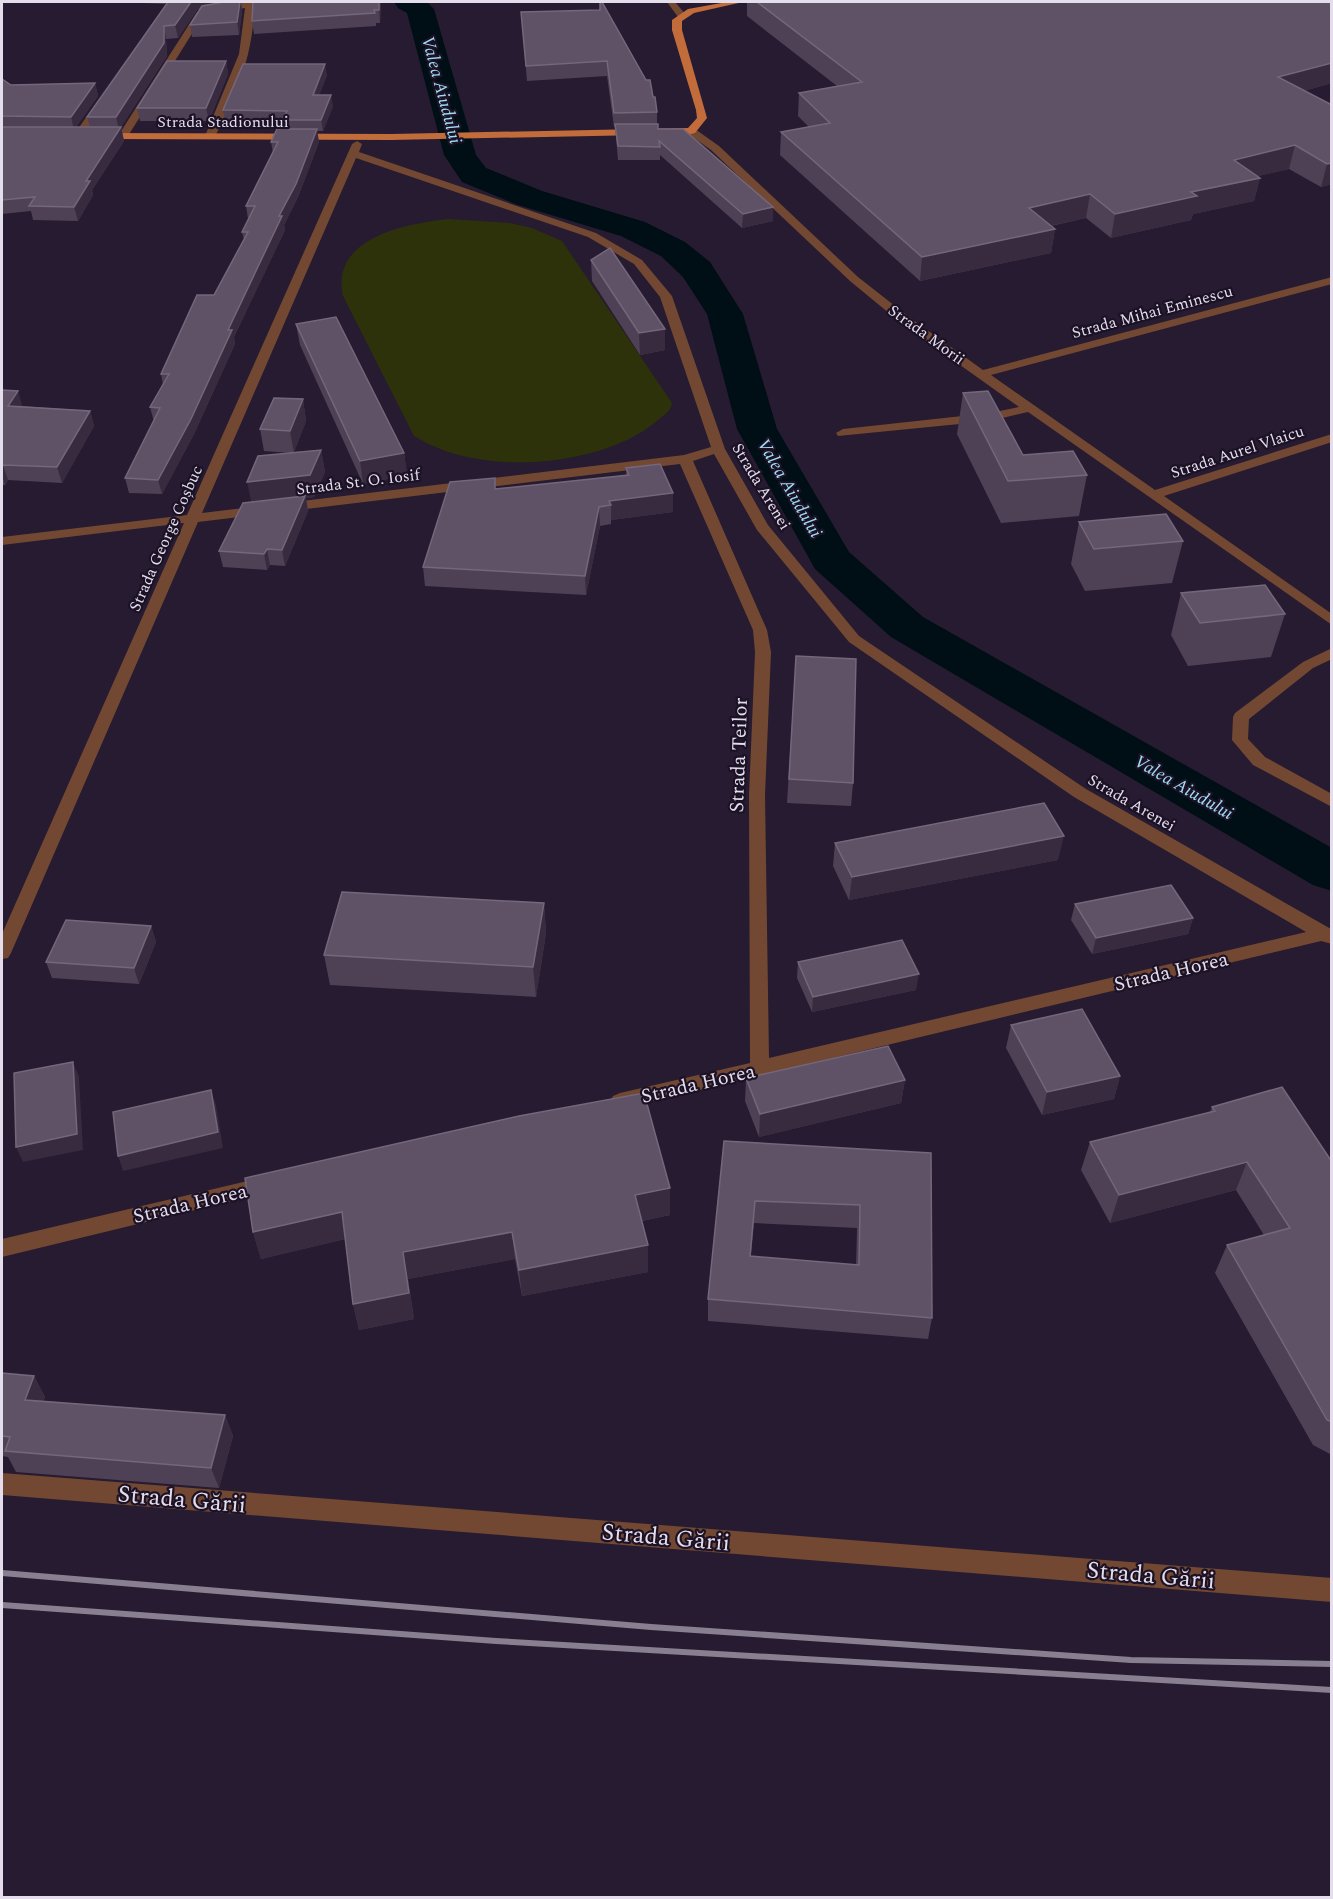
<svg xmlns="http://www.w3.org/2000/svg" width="1333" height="1899" viewBox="0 0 1333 1899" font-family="Spectral,serif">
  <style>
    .green { fill: #2e320a }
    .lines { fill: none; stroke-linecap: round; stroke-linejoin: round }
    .river { fill: #000e15; fill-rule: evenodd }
    .minor { fill: #724832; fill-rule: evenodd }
    .major { fill: #c26b3b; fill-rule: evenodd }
    .rail { stroke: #887f91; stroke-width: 6 }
    .wall { fill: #4f4155; fill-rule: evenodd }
    .shaded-wall { fill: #382b40 }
    .building { fill: #5f5266; stroke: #74677b; stroke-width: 1.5; fill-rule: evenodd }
    .labels { text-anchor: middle; stroke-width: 4.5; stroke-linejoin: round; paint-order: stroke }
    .far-street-label { font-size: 16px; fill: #e4ddec; stroke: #1c1226 }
    .far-water-label { font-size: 18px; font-style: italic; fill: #9edef5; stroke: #1c1226 }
    .street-label { font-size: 20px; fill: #e4ddec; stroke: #1c1226 }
    .near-street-label { font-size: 24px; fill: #e4ddec; stroke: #1c1226 }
  </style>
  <rect width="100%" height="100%" fill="#261b30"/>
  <path class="green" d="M448 219 510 223 532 228 562 241 672 403C671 411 664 415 658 420 616 457 533 469 479 459 456 456 434 448 414 436L343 296C330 238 405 224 448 219Z"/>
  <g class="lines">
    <polygon class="river" points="394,2 427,2 434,9 476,155 486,168 542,191 645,222 685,242 710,262 743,314 777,429 849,552 923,617 1332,848 1332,891 1313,885 891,637 815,569 737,429 707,314 683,277 661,256 621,236 518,205 462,182 444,155 407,13 398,8"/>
    <g class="minor">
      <path d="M246 2H254C255 49 237 97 214 138L205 136 239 54 245 8 203 16 128 136 119 138 118 136 197 12Z"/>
      <polygon points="667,2 675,2 686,15 684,17 678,17"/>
      <polygon points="99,99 108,101 82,138 74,138 73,136"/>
      <polygon points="687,129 695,129 719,146 858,277 909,317 983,370 1332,277 1332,284 991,375 1155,490 1332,434 1332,442 1164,496 1332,614 1332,625 1028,412 990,421 838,436 836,433 843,429 990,413 1019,407 901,323 850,281 711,150 687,133"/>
      <path d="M357 141 362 144 359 152 596 233 642 260 672 296 725 449 768 525 859 636 1086 789 1331 929 1332 944 1321 941 620 1109 613 1106 610 1101 613 1096 620 1093 750 1063 749 795 755 652 753 630 680 464 198 522 11 953 8 958 2 959V934L184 523 2 545V537L187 515 352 144ZM356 158 588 237 634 264 660 297 711 447 684 455 202 513ZM714 454 757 530 849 642 1074 797 1306 932 769 1058 765 795 771 652 767 630 693 461Z"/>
      <polygon points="1332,648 1332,659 1313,668 1249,719 1248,739 1265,757 1332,794 1332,807 1253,765 1232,740 1233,717 1235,713 1303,662"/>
      <polygon points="269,1176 276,1178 279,1184 276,1190 269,1192 2,1257 2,1239"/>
      <polygon points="2,1473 1332,1578 1332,1602 2,1495"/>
    </g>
    <polygon class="major" points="727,2 743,2 694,13 682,21 682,30 707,118 695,133 691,134 391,140 100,139 95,136 100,133 391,134 688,128 697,118 696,110 672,30 672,20 688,9"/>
    <g class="rail">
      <polyline points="2,1573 651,1627 1131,1660 1332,1664"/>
      <polyline points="2,1605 496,1641 1332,1690"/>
    </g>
  </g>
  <g class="wall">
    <polygon points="143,2 167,2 165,4 143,3"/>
    <polygon points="168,2 241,2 242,11 239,35 192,37 190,25 200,9 197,10 178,38 166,39 167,56 121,127 124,141 92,190 93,195 78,221 33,220 31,211 2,214 2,79 11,85 95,83 98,96 76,127 90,127 87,117"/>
    <polygon points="381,2 380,23 376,23 376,26 254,34 252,21"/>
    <polygon points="747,2 1332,2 1332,83 1304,91 1332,105 1332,184 1321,187 1289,169 1258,176 1260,178 1254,201 1193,214 1191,220 1111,238 1086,218 1051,226 1055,229 1051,253 920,281 780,155 781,132 809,127 798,116 799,93 837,86 747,16"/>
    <polygon points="600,10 653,97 657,112 657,124 658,129 773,221 742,228 660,155 660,160 618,160 615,127 614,127 607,76 527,81 521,12"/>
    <polygon points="226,61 228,74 209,121 140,121 137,108"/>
    <polygon points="327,75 319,95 333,106 323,131 317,131 319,142 298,197 284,225 285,230 234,337 235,344 194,434 162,494 129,493 125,478 154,422 150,407 163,385 161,374 214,295 244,240 242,232 248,219 246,206 273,153 271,142 284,129 283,122 225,121 223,110"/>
    <polygon points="591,260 665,350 640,355 592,281"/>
    <polygon points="296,324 404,453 407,475 363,484 300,345"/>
    <polygon points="2,390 22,405 22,406 90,411 94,426 62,483 8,480 5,485 2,485"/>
    <polygon points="963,393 1023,455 1087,475 1079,516 1001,523 957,434"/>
    <polygon points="303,399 306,421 294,452 321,450 325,472 314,497 306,498 308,511 285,566 270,565 267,570 223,567 219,551 251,502 291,453 264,451 260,429"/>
    <polygon points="626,468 673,493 673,512 611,520 611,524 600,526 586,595 425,586 423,567 626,475"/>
    <polygon points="1079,522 1183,541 1172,583 1085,591 1071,564"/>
    <polygon points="1181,593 1285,614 1271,657 1188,666 1171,635"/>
    <polygon points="796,656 853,783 851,806 787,803"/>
    <polygon points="835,843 1058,860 849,900 833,866"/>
    <polygon points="544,903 546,933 536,997 330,985 324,955"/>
    <polygon points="1075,904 1193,918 1188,934 1092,954 1071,920"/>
    <polygon points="151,926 156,942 139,984 52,978 46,962"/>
    <polygon points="798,962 916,990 812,1012 797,978"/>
    <polygon points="1011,1025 1120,1076 1114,1099 1042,1115 1006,1048"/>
    <polygon points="746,1078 905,1080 901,1103 759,1137 745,1101"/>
    <polygon points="1212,1107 1332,1162 1332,1455 1313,1445 1215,1273 1227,1245 1264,1235 1236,1190 1110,1223 1081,1170 1090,1142 1210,1112"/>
    <path d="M724 1141 931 1153 932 1318 928 1339 708 1321V1299ZM754 1223 857 1228 856 1265 751 1256Z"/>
    <polygon points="670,1188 670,1215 642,1221 648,1272 522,1296 515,1259 408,1279 414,1319 359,1330 353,1304 345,1239 261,1259 253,1232"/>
    <polygon points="2,1373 34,1376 45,1397 43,1401 225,1415 233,1436 219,1488 16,1472 8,1457 2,1456"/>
  </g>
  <g class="shaded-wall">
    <polygon points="191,2 237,2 197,10 178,38 175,25"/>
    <polygon points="240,2 241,2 242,11 239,35 237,22"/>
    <polygon points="379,2 381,2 380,23 379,10"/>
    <polygon points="164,26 166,39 167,56 119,130 116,117"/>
    <polygon points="226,61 228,74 209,121 206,108"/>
    <polygon points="1332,63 1332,83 1272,100 1278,77"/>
    <polygon points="325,64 327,75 315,106 313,95"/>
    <polygon points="95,83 98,96 74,130 71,117"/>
    <polygon points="331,95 333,106 323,131 321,120"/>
    <polygon points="121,127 124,141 92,190 93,195 78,221 74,207 86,181"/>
    <polygon points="317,129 319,142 298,197 284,225 285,230 234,337 235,344 194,434 162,494 158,480 279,216"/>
    <polygon points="1295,145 1289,169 1229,183 1234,160"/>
    <polygon points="1332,163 1332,184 1321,187 1327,164"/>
    <polygon points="1260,178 1254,201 1193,214 1191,220 1111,238 1115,214 1191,192"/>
    <polygon points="1090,194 1086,218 1025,231 1029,208"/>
    <polygon points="773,207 773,221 742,228 743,214"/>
    <polygon points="1055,229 1051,253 920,281 922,257"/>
    <polygon points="665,329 665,350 640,355 639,333"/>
    <polygon points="18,391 22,405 12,421 8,406"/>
    <polygon points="303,399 306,421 294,453 290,431"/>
    <polygon points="90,411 94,426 62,483 57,467"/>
    <polygon points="321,450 325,472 314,497 306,498 308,511 285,566 282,550 252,505 247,482"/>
    <polygon points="404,453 407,475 363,484 360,461"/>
    <polygon points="3,465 8,480 5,485 2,475 2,468"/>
    <polygon points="673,493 673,512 611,520 611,505 609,501"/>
    <polygon points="599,507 600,526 586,595 585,576"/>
    <polygon points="267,549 270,565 267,570 264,554"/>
    <polygon points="1064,836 1058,860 849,900 852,877"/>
    <polygon points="544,903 546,933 536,997 533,967"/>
    <polygon points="1193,918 1188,934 1092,954 1096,938"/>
    <polygon points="151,926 156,942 139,984 134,968"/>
    <polygon points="919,974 916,990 812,1012 813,997"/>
    <polygon points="73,1062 79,1077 83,1150 23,1162 16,1147"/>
    <polygon points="1120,1076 1114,1099 1042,1115 1047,1092"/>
    <polygon points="905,1080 901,1103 759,1137 760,1114"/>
    <polygon points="211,1090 216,1105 223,1148 123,1171 118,1156"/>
    <polygon points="1247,1162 1236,1190 1110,1223 1119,1195"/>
    <polygon points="670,1188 670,1215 636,1222 635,1195"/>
    <polygon points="342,1212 349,1238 261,1259 253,1232"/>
    <polygon points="512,1232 515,1259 408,1279 414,1319 359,1330 353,1304 403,1252"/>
    <polygon points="648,1245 648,1272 522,1296 519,1270"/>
    <polygon points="34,1376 45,1397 36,1421 25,1400"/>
    <polygon points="225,1415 233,1436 219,1488 211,1468"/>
  </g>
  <g class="building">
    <polygon points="168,2 191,2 175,25 164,26 164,43 116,117 87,117"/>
    <polygon points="224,2 240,2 237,22 190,25 202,6"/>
    <polygon points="253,2 379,2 379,10 374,10 375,13 252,21"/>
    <polygon points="600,2 602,2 646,80 650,80 653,97 655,97 657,112 614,113 607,61 526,66 521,12 600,10"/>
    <polygon points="757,2 1332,2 1332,63 1278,77 1332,105 1332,163 1327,164 1295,145 1234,160 1260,178 1191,192 1197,196 1115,214 1090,194 1029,208 1055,229 922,257 781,132 830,123 799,93 862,82"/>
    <polygon points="167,61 226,61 206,108 137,108"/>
    <polygon points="243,64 325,64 313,95 331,95 321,120 282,120 287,111 223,110"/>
    <polygon points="2,79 11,85 95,83 71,117 2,116"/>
    <polygon points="615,124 658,124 658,129 683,129 773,207 743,214 659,141 660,147 618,146"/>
    <polygon points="2,127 121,127 86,181 90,181 74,207 29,206 35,197 2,200"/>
    <polygon points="277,129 317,129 296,184 279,216 282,216 228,330 232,330 191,419 158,480 125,478 160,408 150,407 169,374 161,374 197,295 214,295 248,232 242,232 255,206 246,206 278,142 271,142"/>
    <polygon points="610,248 665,329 639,333 591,260"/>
    <polygon points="336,317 404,453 360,461 296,324"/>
    <polygon points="2,390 18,391 8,406 90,411 57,467 3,465 2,468"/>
    <polygon points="988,391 1023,455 1073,451 1087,475 1008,481 963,393"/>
    <polygon points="274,398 303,399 290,431 260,429"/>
    <polygon points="321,450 310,475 247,482 258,456"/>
    <polygon points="660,464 673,493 609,501 611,505 599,507 585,576 423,567 450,482 495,478 495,489 629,475 626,468"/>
    <polygon points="305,496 282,550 267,549 264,554 219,551 243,503"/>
    <polygon points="1166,514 1183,541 1094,549 1079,522"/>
    <polygon points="1265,585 1285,614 1200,623 1181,593"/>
    <polygon points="796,656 856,659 853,783 789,779"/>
    <polygon points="1044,803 1064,836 852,877 835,843"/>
    <polygon points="1171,885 1193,918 1096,938 1075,904"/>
    <polygon points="342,892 544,903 533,967 324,955"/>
    <polygon points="66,920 151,926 134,968 46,962"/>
    <polygon points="902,940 919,974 813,997 798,962"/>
    <polygon points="1082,1009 1120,1076 1047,1092 1011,1025"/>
    <polygon points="888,1046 905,1080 760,1114 746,1078"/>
    <polygon points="73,1062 77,1134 16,1147 14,1073"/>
    <polygon points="1282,1087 1332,1162 1332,1422 1327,1420 1227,1245 1290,1228 1247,1162 1119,1195 1090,1142 1215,1111 1212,1107"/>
    <polygon points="211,1090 218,1132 118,1156 113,1112"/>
    <polygon points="644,1093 670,1188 635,1195 648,1245 519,1270 512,1232 403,1252 409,1293 353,1304 342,1212 253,1232 245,1178 519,1116"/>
    <path d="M724 1141 931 1153 932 1318 708 1299ZM755 1201 860 1205 859 1265 750 1256Z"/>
    <polygon points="2,1373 34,1376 25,1400 225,1415 211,1468 5,1451 10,1437 2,1436"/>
  </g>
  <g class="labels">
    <g class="far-street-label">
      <text x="223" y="127">Strada Stadionului</text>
      <text transform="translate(1152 311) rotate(-15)" y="6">Strada Mihai Eminescu</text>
      <text transform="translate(927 334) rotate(36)" y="6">Strada Morii</text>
      <text transform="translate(1237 451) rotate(-18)" y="6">Strada Aurel Vlaicu</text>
      <text transform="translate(358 481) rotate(-7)" y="6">Strada St. O. Iosif</text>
      <text transform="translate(762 486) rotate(59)" y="6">Strada Arenei</text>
      <text transform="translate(165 538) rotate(-66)" y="6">Strada George Coșbuc</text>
      <text transform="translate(1132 802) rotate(30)" y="6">Strada Arenei</text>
    </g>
    <g class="far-water-label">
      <text transform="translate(442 90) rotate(75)" y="6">Valea Aiudului</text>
      <text transform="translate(790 488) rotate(60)" y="6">Valea Aiudului</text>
      <text transform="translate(1184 787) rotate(30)" y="6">Valea Aiudului</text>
    </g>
    <g class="street-label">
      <text transform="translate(738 755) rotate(-88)" y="7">Strada Teilor</text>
      <text transform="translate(1171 971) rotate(-13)" y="7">Strada Horea</text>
      <text transform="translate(698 1083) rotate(-13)" y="7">Strada Horea</text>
      <text transform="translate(190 1203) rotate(-13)" y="7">Strada Horea</text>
    </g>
    <g class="near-street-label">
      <text transform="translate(182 1499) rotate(5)" y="8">Strada Gării</text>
      <text transform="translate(666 1537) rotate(5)" y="8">Strada Gării</text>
      <text transform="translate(1151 1575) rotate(5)" y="8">Strada Gării</text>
    </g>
  </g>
  <rect width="1333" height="1899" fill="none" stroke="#e4ddec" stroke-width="6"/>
</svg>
